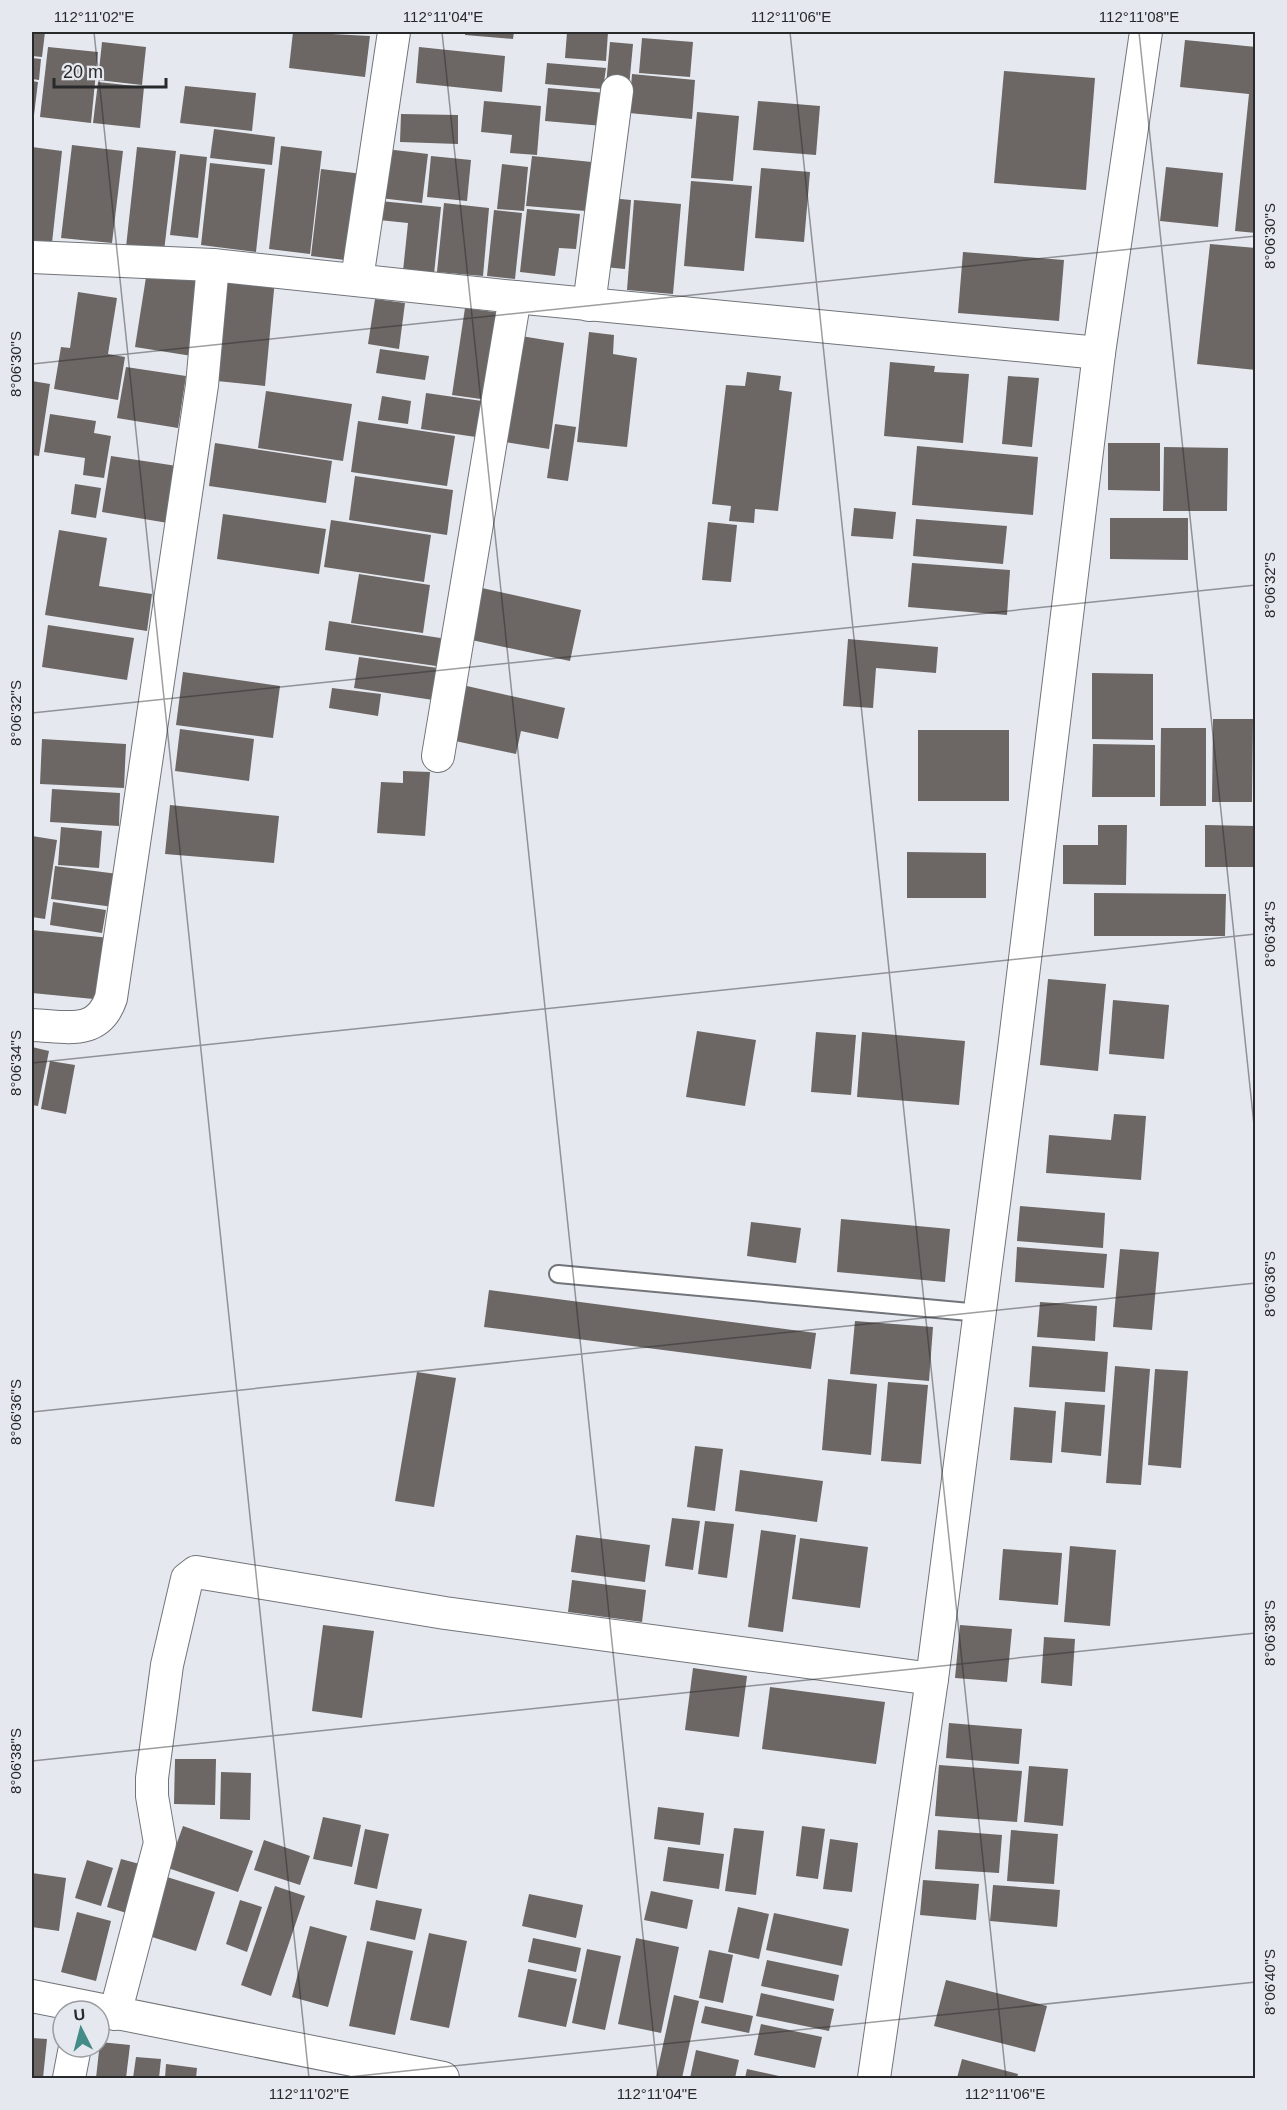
<svg xmlns="http://www.w3.org/2000/svg" width="1287" height="2110" viewBox="0 0 1287 2110" font-family="Arial,sans-serif">
  <style>
    .building { fill: #6c6665 }
    .lines { fill: none; stroke-linecap: round; stroke-linejoin: round }
    .service-casing { stroke: #71757a; stroke-width: 20 }
    .minor-casing { stroke: #71757a; stroke-width: 34 }
    .service { stroke: #fff; stroke-width: 16 }
    .minor { stroke: #fff; stroke-width: 32 }
    .ticks { fill: none; stroke: #28292b; stroke-width: 1.5; stroke-opacity: 0.45 }
    .neatline { fill: none; stroke: #28292b; stroke-width: 2 }
    .ticks-label { font-size: 15px; text-anchor: middle; fill: #28292b }
  </style>
  <rect width="100%" height="100%" fill="#e5e9ef"/>
  <g class="building">
    <polygon points="32,32 45,32 42,57 32,56"/>
    <polygon points="293,32 370,36 365,77 289,68"/>
    <polygon points="465,32 514,32 513,39 465,35"/>
    <polygon points="567,32 608,32 606,61 565,58"/>
    <polygon points="642,38 693,42 690,77 639,73"/>
    <polygon points="1185,40 1256,47 1256,233 1235,231 1249,94 1180,87"/>
    <polygon points="102,42 146,47 142,85 98,80"/>
    <polygon points="610,42 633,44 629,87 606,85"/>
    <polygon points="48,47 98,52 91,123 40,117"/>
    <polygon points="419,47 505,56 502,92 416,83"/>
    <polygon points="32,58 41,59 39,80 32,79"/>
    <polygon points="547,63 606,68 603,89 545,84"/>
    <polygon points="1004,71 1095,78 1086,190 994,183"/>
    <polygon points="632,74 695,80 692,119 629,113"/>
    <polygon points="32,81 38,82 34,115 32,114"/>
    <polygon points="98,82 144,87 140,128 93,123"/>
    <polygon points="185,86 256,93 252,131 180,123"/>
    <polygon points="548,88 606,93 603,126 545,121"/>
    <polygon points="484,101 541,106 537,155 510,153 512,135 481,132"/>
    <polygon points="758,101 820,106 816,155 753,150"/>
    <polygon points="697,112 739,116 733,181 691,178"/>
    <polygon points="401,114 458,115 458,144 400,142"/>
    <polygon points="214,129 275,137 272,165 210,158"/>
    <polygon points="72,145 123,151 112,243 61,238"/>
    <polygon points="281,146 322,151 310,254 269,249"/>
    <polygon points="32,147 62,151 51,252 32,250"/>
    <polygon points="137,147 176,151 164,251 126,247"/>
    <polygon points="386,149 428,154 422,203 380,198"/>
    <polygon points="180,154 207,157 198,238 170,235"/>
    <polygon points="431,156 471,160 467,201 427,197"/>
    <polygon points="532,156 592,162 586,211 526,206"/>
    <polygon points="210,163 265,169 256,252 201,245"/>
    <polygon points="502,164 528,167 524,211 497,209"/>
    <polygon points="1166,167 1223,173 1218,227 1160,221"/>
    <polygon points="761,168 810,172 804,242 755,238"/>
    <polygon points="321,169 363,174 353,261 311,256"/>
    <polygon points="691,181 752,186 744,271 684,266"/>
    <polygon points="610,198 631,200 625,269 604,267"/>
    <polygon points="634,200 681,204 673,294 627,290"/>
    <polygon points="380,201 441,207 434,274 403,271 408,223 379,220"/>
    <polygon points="444,203 489,208 483,276 437,272"/>
    <polygon points="527,209 580,214 576,249 559,248 555,276 520,272"/>
    <polygon points="494,210 522,213 515,279 487,276"/>
    <polygon points="1210,244 1256,248 1256,370 1197,364"/>
    <polygon points="963,252 1064,260 1059,321 958,313"/>
    <polygon points="147,271 204,280 192,356 135,347"/>
    <polygon points="228,274 275,279 265,386 217,381"/>
    <polygon points="78,292 117,298 108,354 125,357 118,400 54,389 61,347 70,348"/>
    <polygon points="375,299 405,303 399,349 368,344"/>
    <polygon points="465,308 501,313 488,400 452,395"/>
    <polygon points="589,332 614,335 613,354 637,358 627,447 577,442"/>
    <polygon points="521,336 564,343 549,449 505,442"/>
    <polygon points="380,349 429,356 425,380 376,373"/>
    <polygon points="890,362 935,366 934,372 969,374 963,443 884,436"/>
    <polygon points="126,367 186,376 178,428 117,418"/>
    <polygon points="747,372 781,376 779,390 792,392 778,511 755,509 754,523 729,521 731,506 712,504 726,385 745,386"/>
    <polygon points="1008,376 1039,378 1032,447 1002,444"/>
    <polygon points="32,381 50,384 39,456 32,455"/>
    <polygon points="266,391 352,404 343,461 258,448"/>
    <polygon points="426,393 482,401 476,437 421,429"/>
    <polygon points="382,396 411,401 408,424 378,420"/>
    <polygon points="50,414 96,421 94,433 111,436 104,478 83,475 85,458 44,452"/>
    <polygon points="358,421 455,436 447,486 351,472"/>
    <polygon points="555,424 576,427 568,481 547,478"/>
    <polygon points="215,443 332,461 326,503 209,486"/>
    <polygon points="1108,443 1160,443 1160,491 1108,490"/>
    <polygon points="917,446 1038,457 1033,515 912,505"/>
    <polygon points="1164,447 1228,448 1227,511 1163,511"/>
    <polygon points="111,456 177,466 168,523 102,512"/>
    <polygon points="355,476 453,490 447,535 349,520"/>
    <polygon points="75,484 101,488 96,518 71,514"/>
    <polygon points="854,508 896,512 893,539 851,536"/>
    <polygon points="223,514 326,529 319,574 217,559"/>
    <polygon points="1110,518 1188,518 1188,560 1110,559"/>
    <polygon points="916,519 1007,526 1003,564 913,556"/>
    <polygon points="331,520 431,535 424,582 324,567"/>
    <polygon points="708,522 737,525 731,582 702,580"/>
    <polygon points="59,530 107,538 99,586 152,594 147,631 45,615"/>
    <polygon points="912,563 1010,570 1007,615 908,607"/>
    <polygon points="359,574 430,585 423,633 351,623"/>
    <polygon points="473,586 581,610 570,661 462,638"/>
    <polygon points="329,621 447,639 443,667 325,650"/>
    <polygon points="48,625 134,638 127,680 42,667"/>
    <polygon points="848,639 938,647 936,673 876,668 873,708 843,706"/>
    <polygon points="359,657 438,668 433,700 354,688"/>
    <polygon points="183,672 280,686 273,738 176,725"/>
    <polygon points="1092,673 1153,674 1153,740 1092,739"/>
    <polygon points="458,684 565,708 558,739 521,731 516,754 446,739"/>
    <polygon points="332,688 381,694 378,716 329,708"/>
    <polygon points="1213,719 1253,719 1252,802 1212,802"/>
    <polygon points="1161,728 1206,728 1206,806 1160,806"/>
    <polygon points="180,729 254,739 249,781 175,771"/>
    <rect x="918" y="730" width="91" height="71"/>
    <polygon points="42,739 126,744 124,788 40,784"/>
    <polygon points="1093,744 1155,745 1155,797 1092,797"/>
    <polygon points="403,771 430,772 425,836 377,833 381,782 403,783"/>
    <polygon points="52,789 120,793 119,826 50,822"/>
    <polygon points="170,805 279,816 274,863 165,854"/>
    <polygon points="1098,825 1127,825 1126,885 1063,884 1063,845 1098,845"/>
    <polygon points="1205,825 1256,826 1256,867 1205,867"/>
    <polygon points="61,827 102,831 99,868 58,865"/>
    <polygon points="32,836 57,840 45,919 32,917"/>
    <polygon points="907,852 986,853 986,898 907,898"/>
    <polygon points="55,866 118,874 114,907 51,899"/>
    <polygon points="1094,893 1226,894 1225,936 1094,936"/>
    <polygon points="53,902 106,910 102,933 50,925"/>
    <polygon points="32,930 110,938 104,1000 32,993"/>
    <polygon points="1048,979 1106,984 1098,1071 1040,1065"/>
    <polygon points="1113,1000 1169,1005 1164,1059 1109,1054"/>
    <polygon points="697,1031 756,1040 745,1106 686,1097"/>
    <polygon points="816,1032 856,1035 851,1095 811,1092"/>
    <polygon points="862,1032 965,1041 959,1105 857,1097"/>
    <polygon points="32,1047 49,1051 38,1106 32,1105"/>
    <polygon points="50,1061 75,1065 66,1114 41,1109"/>
    <polygon points="1114,1114 1146,1116 1141,1180 1046,1173 1049,1135 1111,1140"/>
    <polygon points="1020,1206 1105,1213 1103,1248 1017,1241"/>
    <polygon points="841,1219 950,1229 945,1282 837,1272"/>
    <polygon points="751,1222 801,1228 796,1263 747,1256"/>
    <polygon points="1017,1247 1107,1254 1104,1288 1015,1282"/>
    <polygon points="1120,1249 1159,1252 1152,1330 1113,1327"/>
    <polygon points="489,1290 816,1333 811,1369 484,1327"/>
    <polygon points="1040,1302 1097,1306 1095,1341 1037,1337"/>
    <polygon points="855,1321 933,1327 929,1381 850,1374"/>
    <polygon points="1032,1346 1108,1352 1105,1392 1029,1387"/>
    <polygon points="1115,1366 1150,1369 1141,1485 1106,1483"/>
    <polygon points="1155,1369 1188,1371 1181,1468 1148,1465"/>
    <polygon points="417,1372 456,1378 434,1507 395,1501"/>
    <polygon points="828,1379 877,1384 871,1455 822,1450"/>
    <polygon points="888,1382 928,1385 921,1464 881,1461"/>
    <polygon points="1065,1402 1105,1405 1101,1456 1061,1452"/>
    <polygon points="1014,1407 1056,1411 1052,1463 1010,1460"/>
    <polygon points="695,1446 723,1449 715,1511 687,1507"/>
    <polygon points="740,1470 823,1481 817,1522 735,1511"/>
    <polygon points="672,1518 700,1521 693,1570 665,1566"/>
    <polygon points="705,1521 734,1524 727,1578 698,1574"/>
    <polygon points="761,1530 796,1535 783,1632 748,1627"/>
    <polygon points="576,1535 650,1545 645,1582 571,1572"/>
    <polygon points="800,1538 868,1547 860,1608 792,1599"/>
    <polygon points="1070,1546 1116,1550 1110,1626 1064,1622"/>
    <polygon points="1003,1549 1062,1553 1058,1605 999,1600"/>
    <polygon points="572,1580 646,1590 642,1622 568,1612"/>
    <polygon points="323,1625 374,1631 362,1718 312,1711"/>
    <polygon points="960,1625 1012,1629 1007,1682 955,1678"/>
    <polygon points="1044,1637 1075,1639 1072,1686 1041,1683"/>
    <polygon points="693,1668 747,1676 739,1737 685,1730"/>
    <polygon points="770,1687 885,1702 876,1764 762,1749"/>
    <polygon points="949,1723 1022,1729 1019,1764 946,1758"/>
    <polygon points="175,1759 216,1759 215,1805 174,1804"/>
    <polygon points="939,1765 1022,1771 1017,1822 935,1816"/>
    <polygon points="1029,1766 1068,1769 1063,1826 1024,1822"/>
    <polygon points="221,1772 251,1773 250,1820 220,1819"/>
    <polygon points="658,1807 704,1813 700,1845 654,1839"/>
    <polygon points="323,1817 361,1825 352,1867 313,1859"/>
    <polygon points="183,1826 253,1851 238,1892 168,1868"/>
    <polygon points="802,1826 825,1829 818,1879 796,1876"/>
    <polygon points="734,1828 764,1831 756,1895 725,1891"/>
    <polygon points="365,1829 389,1834 377,1889 354,1884"/>
    <polygon points="938,1830 1002,1835 999,1873 935,1869"/>
    <polygon points="1011,1830 1058,1834 1054,1884 1007,1881"/>
    <polygon points="830,1839 858,1843 852,1892 823,1889"/>
    <polygon points="264,1840 310,1856 300,1885 254,1870"/>
    <polygon points="668,1847 724,1854 719,1889 663,1881"/>
    <polygon points="121,1859 147,1866 133,1915 107,1907"/>
    <polygon points="87,1860 113,1868 101,1906 75,1898"/>
    <polygon points="32,1873 66,1878 59,1931 32,1927"/>
    <polygon points="167,1877 215,1892 196,1951 149,1936"/>
    <polygon points="923,1880 979,1884 976,1920 920,1915"/>
    <polygon points="993,1885 1060,1890 1057,1927 990,1921"/>
    <polygon points="275,1886 305,1896 271,1996 241,1985"/>
    <polygon points="651,1891 693,1900 687,1929 644,1920"/>
    <polygon points="529,1894 583,1905 576,1938 522,1926"/>
    <polygon points="240,1900 262,1907 247,1952 226,1944"/>
    <polygon points="376,1900 422,1909 415,1940 370,1930"/>
    <polygon points="738,1907 769,1914 759,1959 728,1952"/>
    <polygon points="77,1912 111,1921 96,1981 61,1972"/>
    <polygon points="774,1913 849,1929 842,1966 766,1950"/>
    <polygon points="310,1926 347,1936 328,2007 292,1997"/>
    <polygon points="429,1933 467,1941 449,2028 410,2020"/>
    <polygon points="533,1938 581,1948 576,1972 528,1962"/>
    <polygon points="636,1938 679,1947 661,2033 618,2024"/>
    <polygon points="367,1941 413,1951 395,2035 349,2026"/>
    <polygon points="587,1949 621,1956 605,2030 572,2023"/>
    <polygon points="709,1950 733,1955 723,2003 699,1998"/>
    <polygon points="767,1960 839,1975 834,2001 761,1986"/>
    <polygon points="528,1969 577,1979 566,2027 518,2017"/>
    <polygon points="946,1980 1047,2006 1035,2052 934,2026"/>
    <polygon points="761,1993 834,2009 829,2031 756,2016"/>
    <polygon points="674,1995 699,2001 682,2078 664,2078 656,2077"/>
    <polygon points="705,2006 753,2016 749,2033 701,2023"/>
    <polygon points="761,2024 822,2037 815,2068 754,2055"/>
    <polygon points="32,2038 47,2039 43,2078 32,2078"/>
    <polygon points="100,2042 130,2045 126,2078 96,2078"/>
    <polygon points="696,2050 739,2060 735,2078 690,2078"/>
    <polygon points="136,2057 161,2059 159,2078 133,2078"/>
    <polygon points="962,2059 1018,2074 1017,2078 957,2078"/>
    <polygon points="166,2064 197,2068 196,2078 165,2078"/>
    <polygon points="747,2069 788,2078 745,2078"/>
  </g>
  <g class="lines">
    <g class="service-casing">
      <polyline id="service" points="558,1274 980,1313"/>
    </g>
    <g class="minor-casing">
      <g id="minor">
        <polyline points="32,257 213,265 515,297 1099,353"/>
        <polyline points="357,279 394,32"/>
        <polyline points="589,305 617,91"/>
        <polyline points="438,756 515,297"/>
        <path d="M32 1025C65 1026 98 1037 111 998L202 385 213 265"/>
        <polyline points="32,1996 443,2078"/>
        <polyline points="115,2014 160,1843 152,1796 152,1778 167,1665 187,1579 196,1572 445,1613 932,1679"/>
        <polyline points="69,2078 75,2047"/>
        <polyline points="874,2078 932,1679 1014,1049 1099,353 1146,32"/>
      </g>
    </g>
    <use href="#service" class="service"/>
    <use href="#minor" class="minor"/>
  </g>
  <path class="ticks" d="M94 32 309 2078M442 32 658 2078M790 32 1006 2078M1139 32 1256 1144M32 364 1256 236M32 713 1256 585M32 1063 1256 934M32 1412 1256 1283M32 1761 1256 1633M339 2078 1256 1982"/>
  <rect width="1287" height="2110" fill="none" stroke="#e5e9ef" stroke-width="66"/>
  <g transform="translate(81 2029) rotate(354)"><circle r="28" fill="#e5e9ef" stroke="#999ca1" stroke-width="1.5"/>
  <path d="M0-4.5L10 22L0 15L-10 22Z" fill="#448c87"/>
  <text y="-9" font-size="16" font-weight="bold" text-anchor="middle" fill="#28292b">U</text>
  </g>
  <path d="M54 78v9h112v-9" fill="none" stroke="#28292b" stroke-width="3"/>
  <text x="63" y="78" font-size="18" fill="#28292b" stroke="#e5e9ef" stroke-width="4.5" paint-order="stroke">20 m</text>
  <rect x="33" y="33" width="1221" height="2044" class="neatline"/>
  <g class="ticks-label">
    <text x="94" y="22">112°11'02"E</text>
    <text x="443" y="22">112°11'04"E</text>
    <text x="791" y="22">112°11'06"E</text>
    <text x="1139" y="22">112°11'08"E</text>
    <text transform="translate(1270 236) rotate(-90)" y="5">8°06'30"S</text>
    <text transform="translate(16 364) rotate(-90)" y="5">8°06'30"S</text>
    <text transform="translate(1270 585) rotate(-90)" y="5">8°06'32"S</text>
    <text transform="translate(16 713) rotate(-90)" y="5">8°06'32"S</text>
    <text transform="translate(1270 934) rotate(-90)" y="5">8°06'34"S</text>
    <text transform="translate(16 1063) rotate(-90)" y="5">8°06'34"S</text>
    <text transform="translate(1270 1284) rotate(-90)" y="5">8°06'36"S</text>
    <text transform="translate(16 1412) rotate(-90)" y="5">8°06'36"S</text>
    <text transform="translate(1270 1633) rotate(-90)" y="5">8°06'38"S</text>
    <text transform="translate(16 1761) rotate(-90)" y="5">8°06'38"S</text>
    <text transform="translate(1270 1982) rotate(-90)" y="5">8°06'40"S</text>
    <text x="309" y="2099">112°11'02"E</text>
    <text x="657" y="2099">112°11'04"E</text>
    <text x="1005" y="2099">112°11'06"E</text>
  </g>
</svg>
